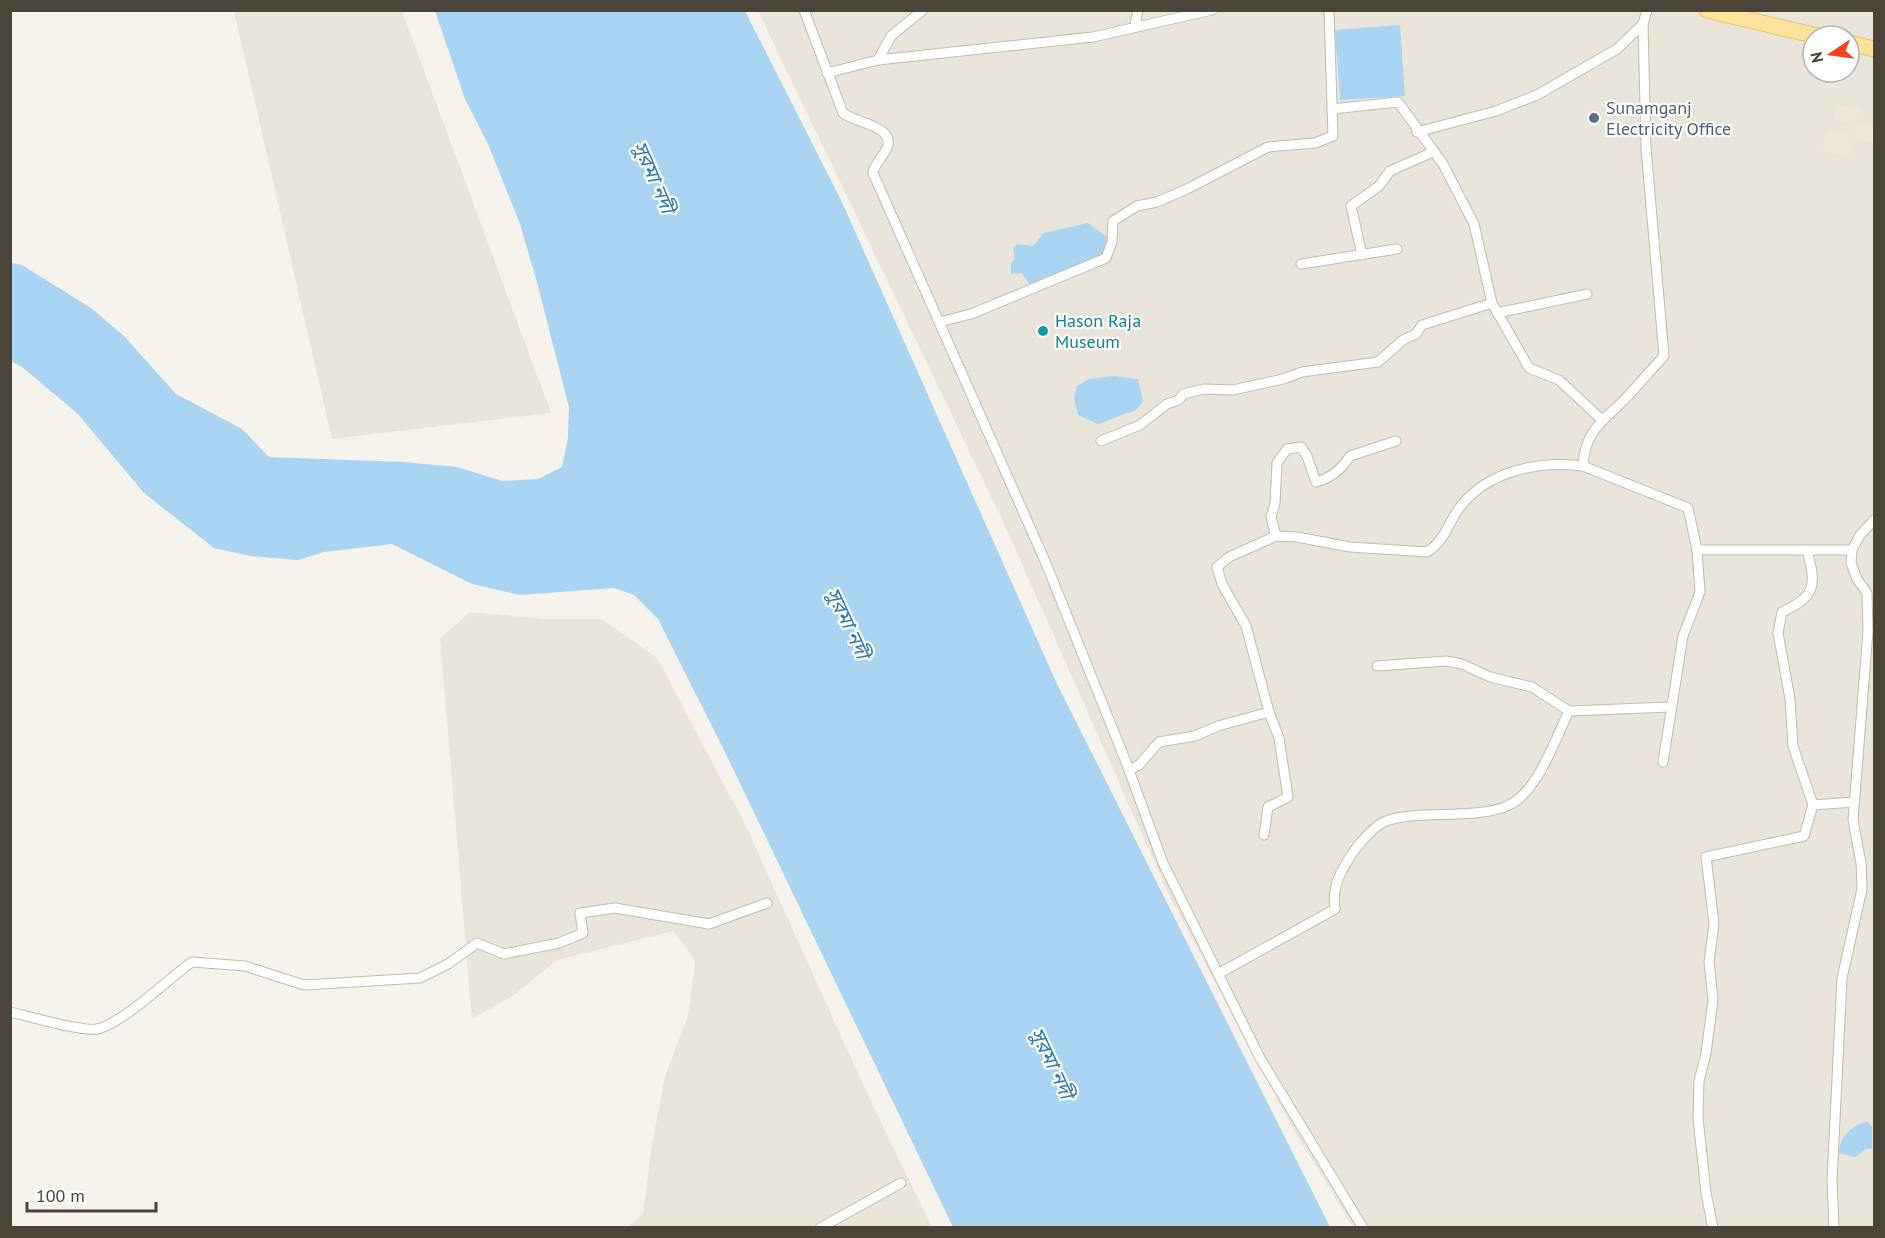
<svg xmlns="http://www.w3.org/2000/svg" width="1885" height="1238" viewBox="0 0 1885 1238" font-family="'PT Sans','Noto Sans Bengali',sans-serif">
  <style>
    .residential { fill: #eae5da; fill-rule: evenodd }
    .education { fill: #efe8d6 }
    .water { fill: #a9d4f2 }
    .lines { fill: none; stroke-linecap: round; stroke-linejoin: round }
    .street-casing { stroke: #c2bbae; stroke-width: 11 }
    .primary-casing { stroke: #e6c16a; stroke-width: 17 }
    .street { stroke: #fff; stroke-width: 9 }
    .primary { stroke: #ffe39c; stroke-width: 15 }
    .service-dot { fill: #5c6f8a; stroke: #fff; stroke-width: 2 }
    .culture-dot { fill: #0f9aa8; stroke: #fff; stroke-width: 2 }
    .labels { text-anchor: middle; stroke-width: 4.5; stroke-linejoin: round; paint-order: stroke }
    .service-label { font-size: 18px; fill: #4e5e75; stroke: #fff; text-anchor: start }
    .culture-label { font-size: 18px; fill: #0d838f; stroke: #fff; text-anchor: start }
    .water-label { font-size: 20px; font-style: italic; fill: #2e7ab2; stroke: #fff }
  </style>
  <rect width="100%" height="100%" fill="#f6f3ec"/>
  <g class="residential">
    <polygon points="234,11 402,11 551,413 332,439"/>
    <path d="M758 11H1874V1227H1353L1293 1129 1169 895 1006 528ZM1813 36H1849V72H1813Z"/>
    <polygon points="470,612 545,619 602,619 657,658 746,826 864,1087 932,1227 627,1227 643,1214 652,1144 665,1077 689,1013 695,960 673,931 557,960 514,995 472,1019 440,639"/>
  </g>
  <polygon class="education" points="1838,104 1859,109 1857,120 1874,125 1874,144 1853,139 1849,158 1822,151 1827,129 1851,134 1853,124 1834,120"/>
  <g class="water">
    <polygon points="435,11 745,11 841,200 1057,684 1330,1227 953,1227 724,750 658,619 634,595 614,588 520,595 472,584 392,544 324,552 298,560 250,556 214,548 144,493 78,414 22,367 11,361 11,263 22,265 91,308 124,336 176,394 242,429 269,457 403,462 457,467 502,481 538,479 562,467 568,438 569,407 536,279 520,224 488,144 465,99"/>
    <polygon points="1400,25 1405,96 1340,100 1335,30"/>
    <polygon points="1088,223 1107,237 1103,258 1030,285 1022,273 1011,274 1011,263 1015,259 1013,249 1017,244 1033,246 1044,233"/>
    <polygon points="1115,376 1138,379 1143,401 1136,410 1098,424 1078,415 1074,398 1077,386 1089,379"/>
    <path d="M1867 1121 1872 1127V1149H1866L1855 1157 1839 1153C1839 1136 1853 1126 1867 1121Z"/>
  </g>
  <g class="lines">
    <g class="street-casing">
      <g id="street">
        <path d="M804 10 843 113C855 123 896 126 887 148 883 157 874 164 873 173L1045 561 1126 762 1163 863 1260 1058 1363 1228"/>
        <polyline points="1135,26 1138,10"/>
        <polyline points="878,60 1093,37 1212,10"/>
        <polyline points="827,73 878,60 891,36 923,10"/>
        <polyline points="1332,109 1398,102 1443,164 1474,224 1492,303 1529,368 1559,380 1601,419"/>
        <polyline points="1417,132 1496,111 1537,95 1617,49 1643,24 1647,10"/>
        <polyline points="1362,255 1351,206 1379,186 1390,171 1433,152"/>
        <polyline points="1301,264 1397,249"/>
        <polyline points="1497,313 1587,294"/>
        <polyline points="939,322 971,314 1106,258 1112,242 1113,221 1137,206 1157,202 1187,189 1268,147 1315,143 1333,136 1329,10"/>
        <polyline points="1101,441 1140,425 1167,404 1179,400 1183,394 1204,389 1233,390 1283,379 1302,372 1378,362 1403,340 1416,334 1422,325 1492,303"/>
        <path d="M1583 466C1585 429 1604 421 1626 398 1639 384 1651 370 1664 356L1646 148 1643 24"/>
        <path d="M1276 536 1271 517 1275 503 1277 463 1287 449 1301 447 1307 456 1316 482C1331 478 1342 469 1350 456L1396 441"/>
        <polyline points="1697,550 1852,550"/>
        <path d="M1807 550C1816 585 1817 596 1782 612L1778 633 1790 699 1793 746 1813 805"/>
        <polyline points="1377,666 1446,661 1462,664 1490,677 1532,687 1569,711 1669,707"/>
        <path d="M1269 712 1246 626 1222 584 1217 567 1229 557 1276 536 1297 537 1350 547 1427 552C1445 541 1448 523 1460 507 1488 471 1539 460 1583 466L1688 508 1697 550 1700 592 1683 636 1663 762"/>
        <polyline points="1129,770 1139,765 1159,742 1195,736 1218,726 1269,712 1279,738 1288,797 1268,807 1264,835"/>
        <path d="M1218 974 1335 909C1332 892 1337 877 1347 862 1354 849 1368 833 1380 824 1405 808 1473 821 1507 806 1538 793 1555 739 1569 711"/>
        <path d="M10 1012C27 1016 83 1032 97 1029 122 1024 169 978 192 962L245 966 304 985 420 978 448 964 477 943 504 954 559 943 583 933 580 913 615 908 709 924 767 903"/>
        <polyline points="820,1228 901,1183"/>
        <polyline points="1713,1228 1706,1193 1698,1118 1699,1081 1706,1053 1713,1000 1709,962 1714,923 1706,857 1804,836 1813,805 1854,802"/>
        <polyline points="1834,1228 1832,1180 1842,978 1862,889 1861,863 1853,820 1868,631 1867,593 1857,579 1851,563 1852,550 1860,535 1874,520"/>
      </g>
    </g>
    <g class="primary-casing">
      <g id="primary">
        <polyline points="1707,10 1817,36"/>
        <polyline points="1849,43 1874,49"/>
      </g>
    </g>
    <use href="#street" class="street"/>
    <use href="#primary" class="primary"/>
  </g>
  <circle class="service-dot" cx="1594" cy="118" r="6"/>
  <circle class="culture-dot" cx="1043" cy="331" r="6"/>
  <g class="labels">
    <g class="service-label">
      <text x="1606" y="114">Sunamganj<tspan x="1606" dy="21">Electricity Office</tspan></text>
    </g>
    <g class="culture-label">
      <text x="1055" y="327">Hason Raja<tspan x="1055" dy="21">Museum</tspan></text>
    </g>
    <g class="water-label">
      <text transform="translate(654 177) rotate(67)" y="7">সুরমা নদী</text>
      <text transform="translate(848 623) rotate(65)" y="7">সুরমা নদী</text>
      <text transform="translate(1052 1063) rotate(65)" y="7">সুরমা নদী</text>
    </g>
  </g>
  <rect width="1885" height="1238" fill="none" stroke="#4b4439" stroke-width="24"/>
  <g transform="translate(1831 54) rotate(257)"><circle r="28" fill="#ffffff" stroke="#b7b4b0" stroke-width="1.5"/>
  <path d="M0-4.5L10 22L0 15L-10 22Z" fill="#fc3f1d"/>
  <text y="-9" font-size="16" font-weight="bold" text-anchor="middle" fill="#4b4439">N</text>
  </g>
  <path d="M27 1202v9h129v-9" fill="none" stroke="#4b4439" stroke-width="3"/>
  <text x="36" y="1202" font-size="18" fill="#4b4439" stroke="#ffffff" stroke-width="4.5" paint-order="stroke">100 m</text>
</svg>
